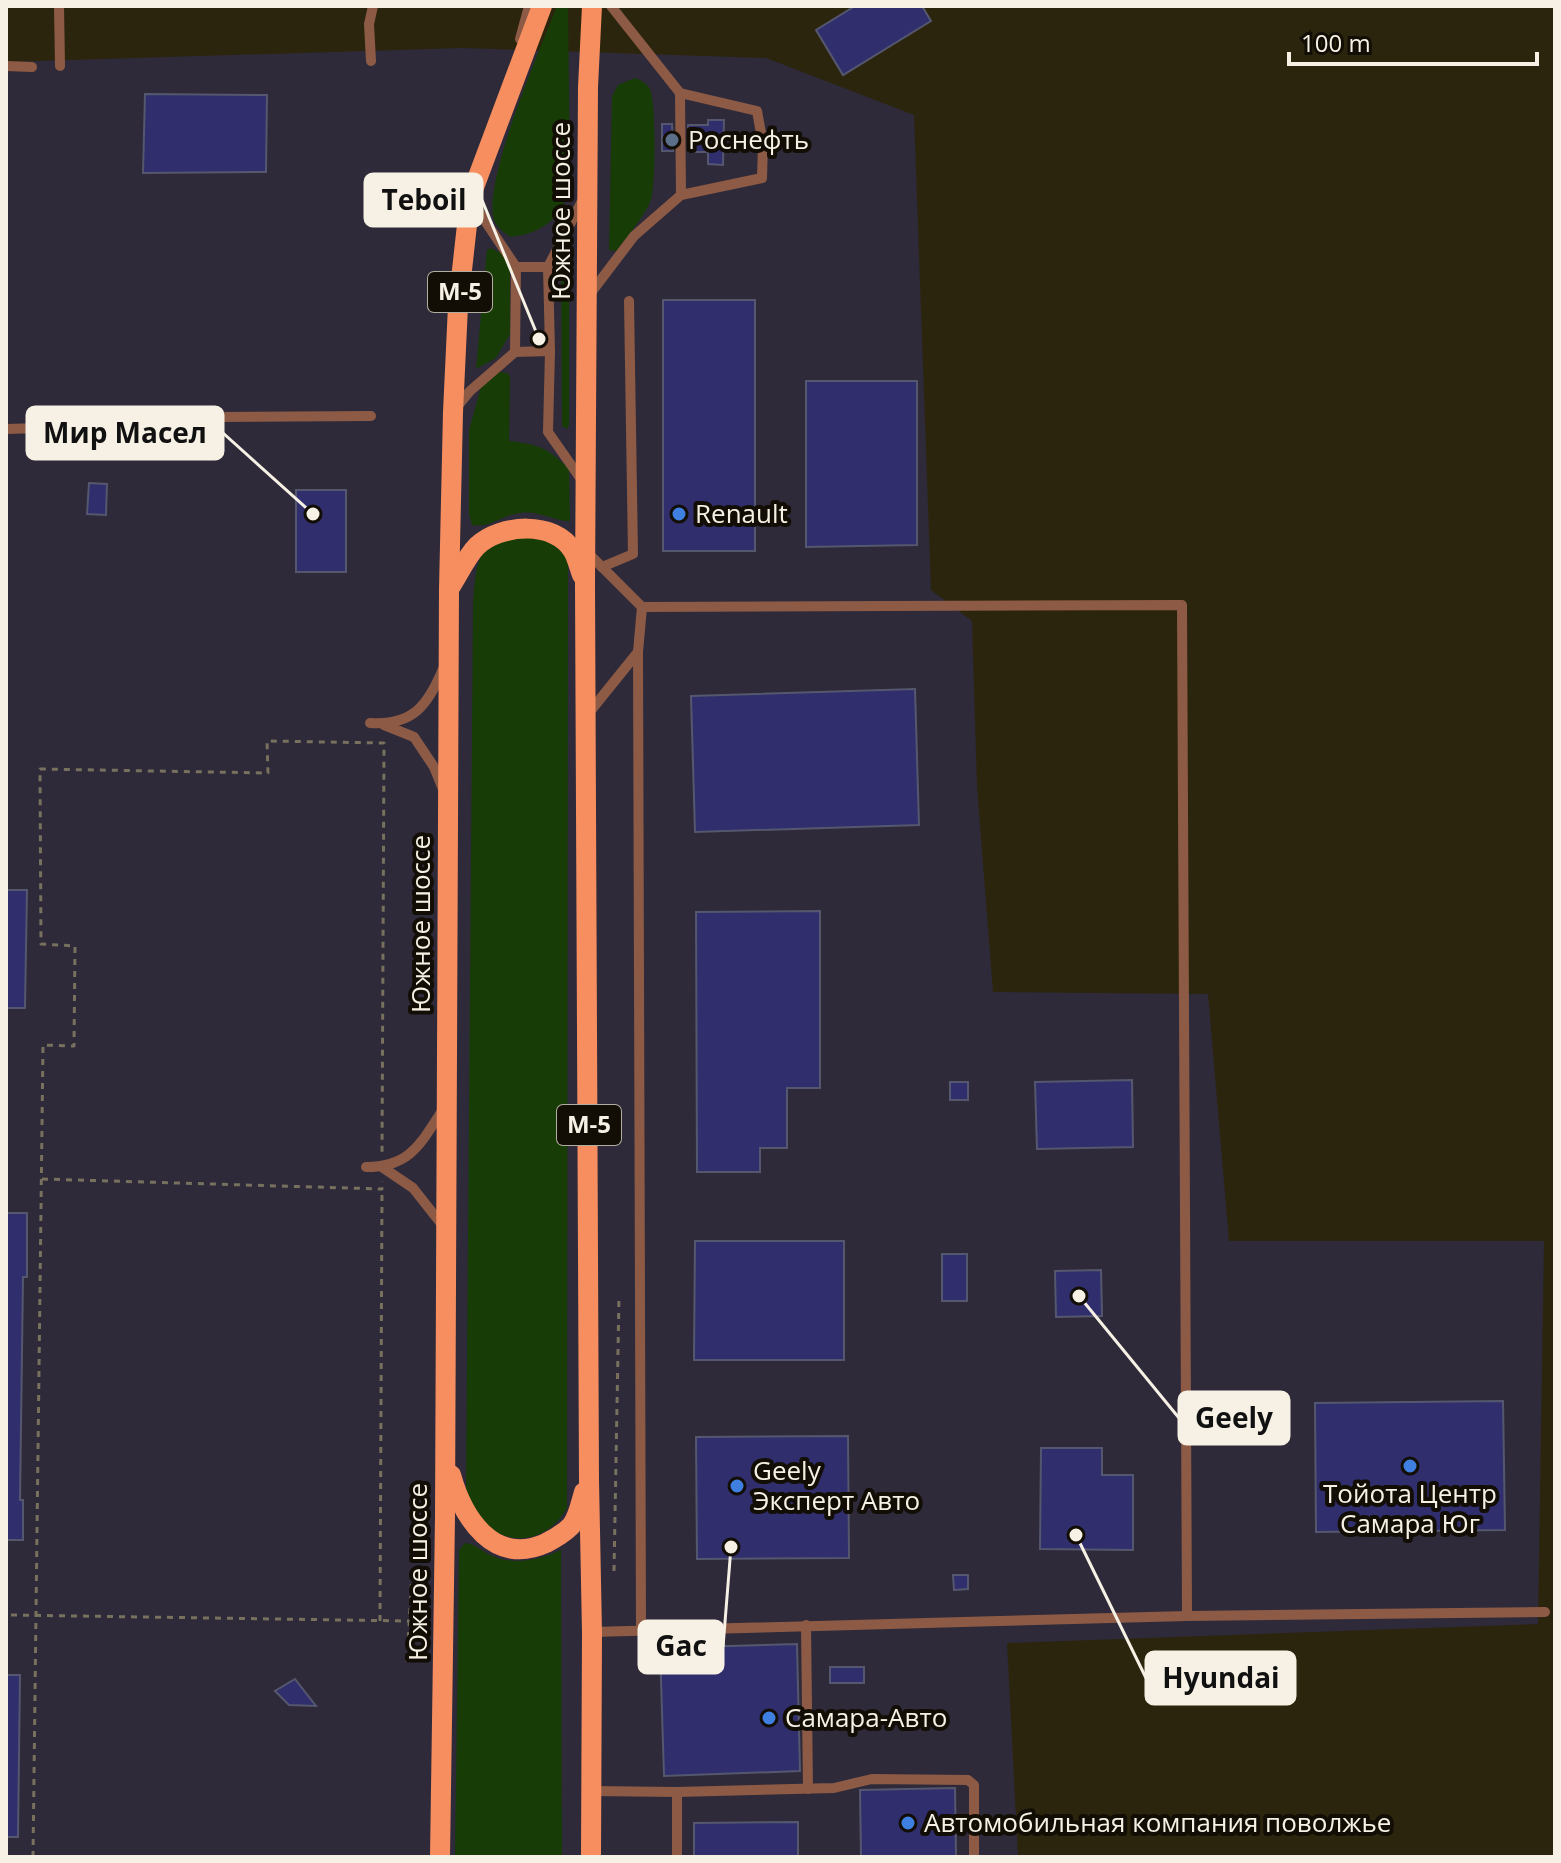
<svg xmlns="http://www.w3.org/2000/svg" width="1561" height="1863" viewBox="0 0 1561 1863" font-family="'Open Sans',sans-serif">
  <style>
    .commercial { fill: #2e2a3a }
    .green { fill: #173c06 }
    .building { fill: #302e6c; stroke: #55576e; stroke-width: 2 }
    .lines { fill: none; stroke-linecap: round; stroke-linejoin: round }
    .path { stroke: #77715e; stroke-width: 3; stroke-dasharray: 6 6; stroke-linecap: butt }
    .lane { stroke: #8d5b45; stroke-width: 10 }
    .primary { stroke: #f68e60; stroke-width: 20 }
    .service-dot { fill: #5c6f8a; stroke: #120e05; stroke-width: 3 }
    .shop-dot { fill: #3f7fe0; stroke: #120e05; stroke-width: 3 }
    .labels { text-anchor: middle; stroke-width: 8; stroke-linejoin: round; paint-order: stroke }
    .shield { fill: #120e05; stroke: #b2ada1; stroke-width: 2 }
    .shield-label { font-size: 24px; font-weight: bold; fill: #f6f1e4 }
    .poi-label { font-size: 26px; fill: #f6f1e4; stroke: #120e05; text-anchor: start }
    .street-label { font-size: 26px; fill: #f6f1e4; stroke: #120e05 }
    .leader { fill: none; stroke: #f6f1e4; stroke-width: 3 }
    .callout-dot { fill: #f6f1e4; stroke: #120e05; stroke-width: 3 }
    .callout { fill: #f6f1e4; stroke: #f6f1e4; stroke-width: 3 }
    .callout-label { font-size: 28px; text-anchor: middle; font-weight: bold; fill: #111 }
  </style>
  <rect width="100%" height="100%" fill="#2c250e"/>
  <polygon class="commercial" points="462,48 766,58 914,115 931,590 972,621 977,787 993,992 1208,994 1229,1241 1544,1241 1538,1624 1007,1643 1018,1857 6,1857 6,62"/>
  <g class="green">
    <path d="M557 6H568L570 186C562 217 544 233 511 237 504 233 497 228 494 220 482 182 541 47 557 6Z"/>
    <path d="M635 78C641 80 646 83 650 89 656 101 656 186 651 200 643 219 628 235 616 251L609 250 612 96 618 85Z"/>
    <polygon points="491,248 506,256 510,265 510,334 496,358 476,369 487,250"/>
    <polygon points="565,257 569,261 569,425 567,429 562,426 561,264"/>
    <path d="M499 372 508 373 510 378 509 441C537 444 549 448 569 469L570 521C553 521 538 510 520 513 502 515 490 528 472 525L469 514V430L481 387Z"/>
    <path d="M539 533 568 557 567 1508C545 1547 500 1548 473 1512 469 1505 468 1495 466 1488L473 606C477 544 480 545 539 533Z"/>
    <path d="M465 1543C477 1544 482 1552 493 1556 515 1566 540 1559 561 1550L562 1857H455L459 1550Z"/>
  </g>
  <g class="building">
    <polygon points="855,6 922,6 931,21 843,75 816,30"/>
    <polygon points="145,94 267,95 266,172 143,173"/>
    <polygon points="708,120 724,120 723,165 708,164 708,152 689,152 688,125 708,125"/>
    <polygon points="662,124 672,124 673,151 662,151"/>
    <rect x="663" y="300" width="92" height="251"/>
    <polygon points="806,381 917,381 917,545 806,547"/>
    <polygon points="89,483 107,484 106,515 87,514"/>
    <rect x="296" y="490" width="50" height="82"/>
    <polygon points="915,689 919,825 695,832 691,696"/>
    <polygon points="6,890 27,890 25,1008 6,1008"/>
    <polygon points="820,911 820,1088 787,1088 787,1148 760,1148 760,1172 697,1172 696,912"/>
    <polygon points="1132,1080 1133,1147 1037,1149 1035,1082"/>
    <rect x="950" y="1082" width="18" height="18"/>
    <polygon points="6,1213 27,1213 27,1277 23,1277 20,1500 23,1500 23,1540 6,1540"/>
    <polygon points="695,1241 844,1241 844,1360 694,1360"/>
    <rect x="942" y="1254" width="25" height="47"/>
    <polygon points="1101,1270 1102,1316 1056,1317 1055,1271"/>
    <polygon points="1503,1401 1505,1530 1316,1532 1315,1403"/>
    <polygon points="848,1436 849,1558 697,1559 696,1437"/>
    <polygon points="1041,1448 1102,1448 1102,1475 1133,1475 1133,1550 1040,1549"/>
    <polygon points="953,1575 968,1575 968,1589 954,1590"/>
    <polygon points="797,1644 800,1771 664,1776 660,1648"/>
    <rect x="830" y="1667" width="34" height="16"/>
    <polygon points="6,1675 20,1675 18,1837 6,1837"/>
    <polygon points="295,1679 316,1706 289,1705 275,1691"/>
    <polygon points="955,1788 956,1857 861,1857 860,1790"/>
    <polygon points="798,1822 798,1857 694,1857 694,1823"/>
  </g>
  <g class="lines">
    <g class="path">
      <polyline points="42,1179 382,1189 382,1181"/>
      <polyline points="614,1571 619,1296"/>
      <polyline points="11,1615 409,1621"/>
      <polyline points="380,1621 382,1189"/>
      <polyline points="407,1662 412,1573 422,1573"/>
      <polyline points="33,1857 43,1045 74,1046 75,946 41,944 40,769 268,773 267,741 384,743 382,1153"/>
    </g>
    <g class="lane">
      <polyline points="59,6 60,66"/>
      <polyline points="520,39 529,6"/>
      <polyline points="371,61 369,24 373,6"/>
      <polyline points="6,66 32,67"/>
      <polyline points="680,93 757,111 763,144 762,178 681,195"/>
      <polyline points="471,200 516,267 515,352"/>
      <polyline points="582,201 548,267 550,351 548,432 583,482"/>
      <polyline points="516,267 548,267"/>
      <polyline points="590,294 634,236 681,195 680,93 611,6"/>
      <polyline points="455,409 470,391 515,352 550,351"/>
      <polyline points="6,429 41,428 68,418 371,416"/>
      <polyline points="586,551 642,607 1182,605 1187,1616"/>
      <polyline points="602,567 633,554 629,301"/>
      <polyline points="588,714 638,652"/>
      <path d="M370 723C413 726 428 705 443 669"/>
      <polyline points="384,725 414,737 434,767 443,789"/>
      <path d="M366 1167C412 1167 421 1142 444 1108"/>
      <polyline points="382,1167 413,1188 443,1226"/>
      <polyline points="806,1625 808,1789"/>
      <polyline points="641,1629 638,652 642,607"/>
      <polyline points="592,1632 1187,1616 1545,1612"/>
      <polyline points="591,1791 677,1792 677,1857"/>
      <polyline points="677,1792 834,1788 872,1779 968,1780 974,1785 974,1857"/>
    </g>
    <g class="primary">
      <path d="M449 589C458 576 466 557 477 546 500 524 555 520 573 551 577 558 579 567 582 575"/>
      <path d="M451 1475C463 1518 494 1567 546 1543 554 1539 564 1533 571 1526 578 1518 581 1502 584 1492"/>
      <polyline points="440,1857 445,1517 449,589 453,412 458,306 470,198 542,6"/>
      <polyline points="591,1857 592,1632 589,1480 585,585 588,87 592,6"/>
    </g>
  </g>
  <circle class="service-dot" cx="672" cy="140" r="8"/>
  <g class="shop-dot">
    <circle cx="679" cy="514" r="8"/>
    <circle cx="1410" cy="1466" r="8"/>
    <circle cx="737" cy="1486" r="8"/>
    <circle cx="769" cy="1718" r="8"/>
    <circle cx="908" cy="1823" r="8"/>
  </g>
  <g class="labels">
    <g class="shield">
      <rect x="428" y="272" width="64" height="40" rx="6"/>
      <rect x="557" y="1105" width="64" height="40" rx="6"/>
    </g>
    <g class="shield-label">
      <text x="460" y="300">М-5</text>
      <text x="589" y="1133">М-5</text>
    </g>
    <g class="poi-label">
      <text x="688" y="149">Роснефть</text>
      <text x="695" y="523">Renault</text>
      <text x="753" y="1480">Geely<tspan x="753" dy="30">Эксперт Авто</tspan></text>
      <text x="1410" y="1503" text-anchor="middle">Тойота Центр<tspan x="1410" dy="30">Самара Юг</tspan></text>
      <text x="785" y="1727">Самара-Авто</text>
      <text x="924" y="1832">Автомобильная компания поволжье</text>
    </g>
    <g class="street-label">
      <text transform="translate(561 211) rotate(-90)" y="9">Южное шоссе</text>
      <text transform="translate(421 924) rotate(-90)" y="9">Южное шоссе</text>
      <text transform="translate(418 1572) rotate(-90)" y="9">Южное шоссе</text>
    </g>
  </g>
  <path class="leader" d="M539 339L482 200M313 514L223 433M1079 1296L1179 1418M731 1547L723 1647M1076 1535L1146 1678"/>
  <g class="callout-dot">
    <circle cx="539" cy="339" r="8"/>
    <circle cx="313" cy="514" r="8"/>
    <circle cx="1079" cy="1296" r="8"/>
    <circle cx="731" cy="1547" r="8"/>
    <circle cx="1076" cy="1535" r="8"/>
  </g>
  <g class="callout">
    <rect x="365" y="174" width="117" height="52" rx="8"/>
    <rect x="27" y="407" width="196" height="52" rx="8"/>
    <rect x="1179" y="1392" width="110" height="52" rx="8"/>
    <rect x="639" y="1621" width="84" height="52" rx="8"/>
    <rect x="1146" y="1652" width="149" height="52" rx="8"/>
  </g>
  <g class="callout-label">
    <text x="424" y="210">Teboil</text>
    <text x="125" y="443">Мир Масел</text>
    <text x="1234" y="1428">Geely</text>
    <text x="681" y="1656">Gac</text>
    <text x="1221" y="1688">Hyundai</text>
  </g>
  <rect width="1561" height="1863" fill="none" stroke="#f6f1e4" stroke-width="16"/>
  <path d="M1289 52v12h248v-12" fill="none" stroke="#f6f1e4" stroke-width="4"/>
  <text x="1301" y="52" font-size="24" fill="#f6f1e4" stroke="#120e05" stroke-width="6" paint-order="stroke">100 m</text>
</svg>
